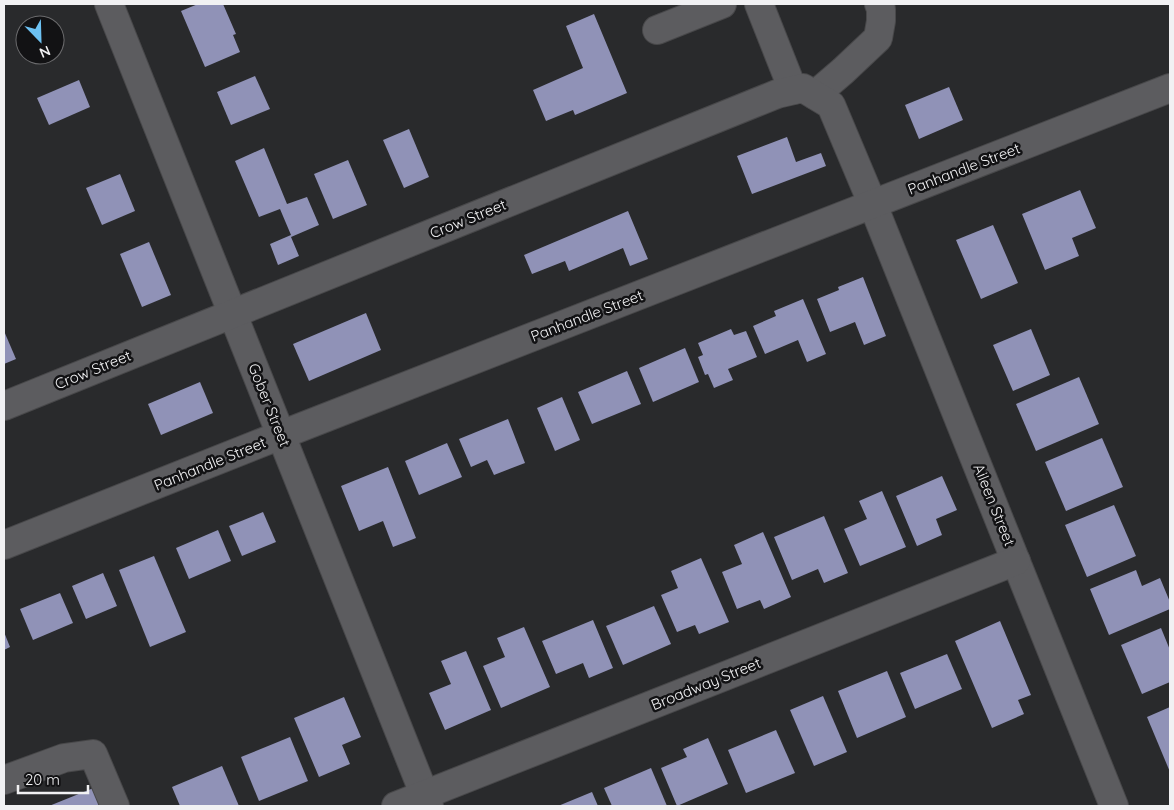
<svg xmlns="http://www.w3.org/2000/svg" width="1174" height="810" viewBox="0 0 1174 810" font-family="Quicksand,sans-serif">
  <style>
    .building { fill: #9092b7 }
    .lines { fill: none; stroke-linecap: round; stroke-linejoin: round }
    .minor-casing { stroke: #48484a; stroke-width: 30 }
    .minor { stroke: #5c5c5f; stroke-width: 28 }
    .labels { text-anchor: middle; stroke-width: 5; stroke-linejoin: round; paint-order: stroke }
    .street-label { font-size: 15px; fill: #f1f1f3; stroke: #121214 }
  </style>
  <rect width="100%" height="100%" fill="#292a2c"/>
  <g class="building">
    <polygon points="198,4 223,4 236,34 233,35 240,52 205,67 181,11"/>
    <polygon points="594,14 627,93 575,115 573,110 546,121 533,90 583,68 566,26"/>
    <polygon points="255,76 270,109 231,125 217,92"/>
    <polygon points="79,80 90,107 49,125 37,98"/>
    <polygon points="949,87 963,120 919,139 905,105"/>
    <polygon points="409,129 429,177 404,188 383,140"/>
    <polygon points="787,137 796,162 821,153 826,166 752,194 737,156"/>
    <polygon points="264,148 287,204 307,197 319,225 291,237 299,256 278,265 270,244 291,235 280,209 259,217 235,161"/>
    <polygon points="348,160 367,205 333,219 314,174"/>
    <polygon points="120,174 135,211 102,225 86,188"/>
    <polygon points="1080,190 1096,228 1072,238 1079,256 1045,270 1022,214"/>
    <polygon points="628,211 648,259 630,266 623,248 569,271 565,261 532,274 524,255"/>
    <polygon points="993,225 1018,283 981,299 956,240"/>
    <polygon points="149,242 171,295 142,307 120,254"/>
    <polygon points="863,277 886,336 864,345 855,322 830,332 817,299 839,290 838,287"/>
    <polygon points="803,299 826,354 807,362 798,340 765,354 753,326 776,316 774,311"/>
    <polygon points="366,313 381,350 309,381 293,344"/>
    <polygon points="731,329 734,335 746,331 757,357 728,369 733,380 714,388 708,374 705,375 698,357 703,355 698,343"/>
    <polygon points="1031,329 1050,375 1013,391 993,345"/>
    <polygon points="4,331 16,359 4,364"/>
    <polygon points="685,348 699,382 653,402 639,368"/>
    <polygon points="627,371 641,404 592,424 578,392"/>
    <polygon points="1079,377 1099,424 1036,451 1016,404"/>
    <polygon points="200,382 213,413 161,435 148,404"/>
    <polygon points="562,397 580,440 555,451 537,408"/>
    <polygon points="508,419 525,463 494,475 487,460 471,467 459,439"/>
    <polygon points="1102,438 1123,487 1066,511 1045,462"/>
    <polygon points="447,443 462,477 419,495 405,461"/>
    <polygon points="388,467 416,538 393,547 383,521 359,531 341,486"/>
    <polygon points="942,476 957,510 936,519 942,535 917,546 896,496"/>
    <polygon points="882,491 906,547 860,566 844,529 867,519 859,501"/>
    <polygon points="1114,505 1136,556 1087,577 1065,525"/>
    <polygon points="263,512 276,542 242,556 229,526"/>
    <polygon points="824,516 848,573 824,583 818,569 792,580 774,537"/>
    <polygon points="218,530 231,561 189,579 176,548"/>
    <polygon points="763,532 791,597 764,609 760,600 737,609 722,572 742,564 734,545"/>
    <polygon points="154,556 186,632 150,647 119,570"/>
    <polygon points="701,558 729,622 699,634 695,625 677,632 661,595 678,588 671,571"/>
    <polygon points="1136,570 1142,586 1160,578 1170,602 1170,609 1109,635 1090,589"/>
    <polygon points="103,573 117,606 86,619 72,586"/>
    <polygon points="60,593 73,623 33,640 20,609"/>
    <polygon points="654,606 671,644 623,665 606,626"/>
    <polygon points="593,620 613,668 589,678 583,663 556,674 542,641"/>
    <polygon points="1000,621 1031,695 1018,700 1024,714 992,728 955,641"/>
    <polygon points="524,627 550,687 501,708 483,666 505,657 497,638"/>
    <polygon points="1161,628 1170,650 1170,682 1142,694 1121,645"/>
    <polygon points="4,632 10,647 4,650"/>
    <polygon points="466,651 491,710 445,730 429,693 451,684 441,661"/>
    <polygon points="947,654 962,689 915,709 900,673"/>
    <polygon points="887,671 906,717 857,738 838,691"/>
    <polygon points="823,696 847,752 814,766 790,710"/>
    <polygon points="344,697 361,737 342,745 350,764 319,777 294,718"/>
    <polygon points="1170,707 1170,772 1147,717"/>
    <polygon points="776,730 795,773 746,793 728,750"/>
    <polygon points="290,737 308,781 259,801 241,757"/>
    <polygon points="708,738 728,784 677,806 661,768 687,757 683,749"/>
    <polygon points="222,766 239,806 180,806 172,787"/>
    <polygon points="651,768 667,806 612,806 604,788"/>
    <polygon points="96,787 104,806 49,806"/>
    <polygon points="592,792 598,806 558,806"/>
  </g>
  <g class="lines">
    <g class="minor-casing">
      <g id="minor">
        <polyline points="109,4 429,806"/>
        <polyline points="759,4 793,90"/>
        <polyline points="657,30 722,4"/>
        <polyline points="815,95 843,71 878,38 881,21 881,9 879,4"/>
        <polyline points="4,406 777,94 803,88 831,105 873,205 1114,806"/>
        <polyline points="4,545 281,435 1170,88"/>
        <polyline points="4,780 64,758 93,754 115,806"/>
        <polyline points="396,806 1016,561"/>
      </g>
    </g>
    <use href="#minor" class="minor"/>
  </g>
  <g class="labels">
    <g class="street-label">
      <text transform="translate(964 169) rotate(-21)" y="5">Panhandle Street</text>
      <text transform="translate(468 219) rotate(-22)" y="5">Crow Street</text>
      <text transform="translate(587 316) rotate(-21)" y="5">Panhandle Street</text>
      <text transform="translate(93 370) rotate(-22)" y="5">Crow Street</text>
      <text transform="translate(269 405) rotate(68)" y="5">Gober Street</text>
      <text transform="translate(210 464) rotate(-22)" y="5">Panhandle Street</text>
      <text transform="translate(994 505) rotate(68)" y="5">Aileen Street</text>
      <text transform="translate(706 684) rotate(-22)" y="5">Broadway Street</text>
    </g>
  </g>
  <rect width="1174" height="810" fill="none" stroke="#f1f1f3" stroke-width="10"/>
  <g transform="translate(40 40) rotate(157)"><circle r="24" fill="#121214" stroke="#6b6b6d"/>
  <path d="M0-4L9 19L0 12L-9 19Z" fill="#6dc2f3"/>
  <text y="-8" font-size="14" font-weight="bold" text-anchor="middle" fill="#f1f1f3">N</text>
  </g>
  <path d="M18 785v8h70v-8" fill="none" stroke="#f1f1f3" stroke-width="2.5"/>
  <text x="25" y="785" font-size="15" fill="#f1f1f3" stroke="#121214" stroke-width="4" paint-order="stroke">20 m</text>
</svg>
